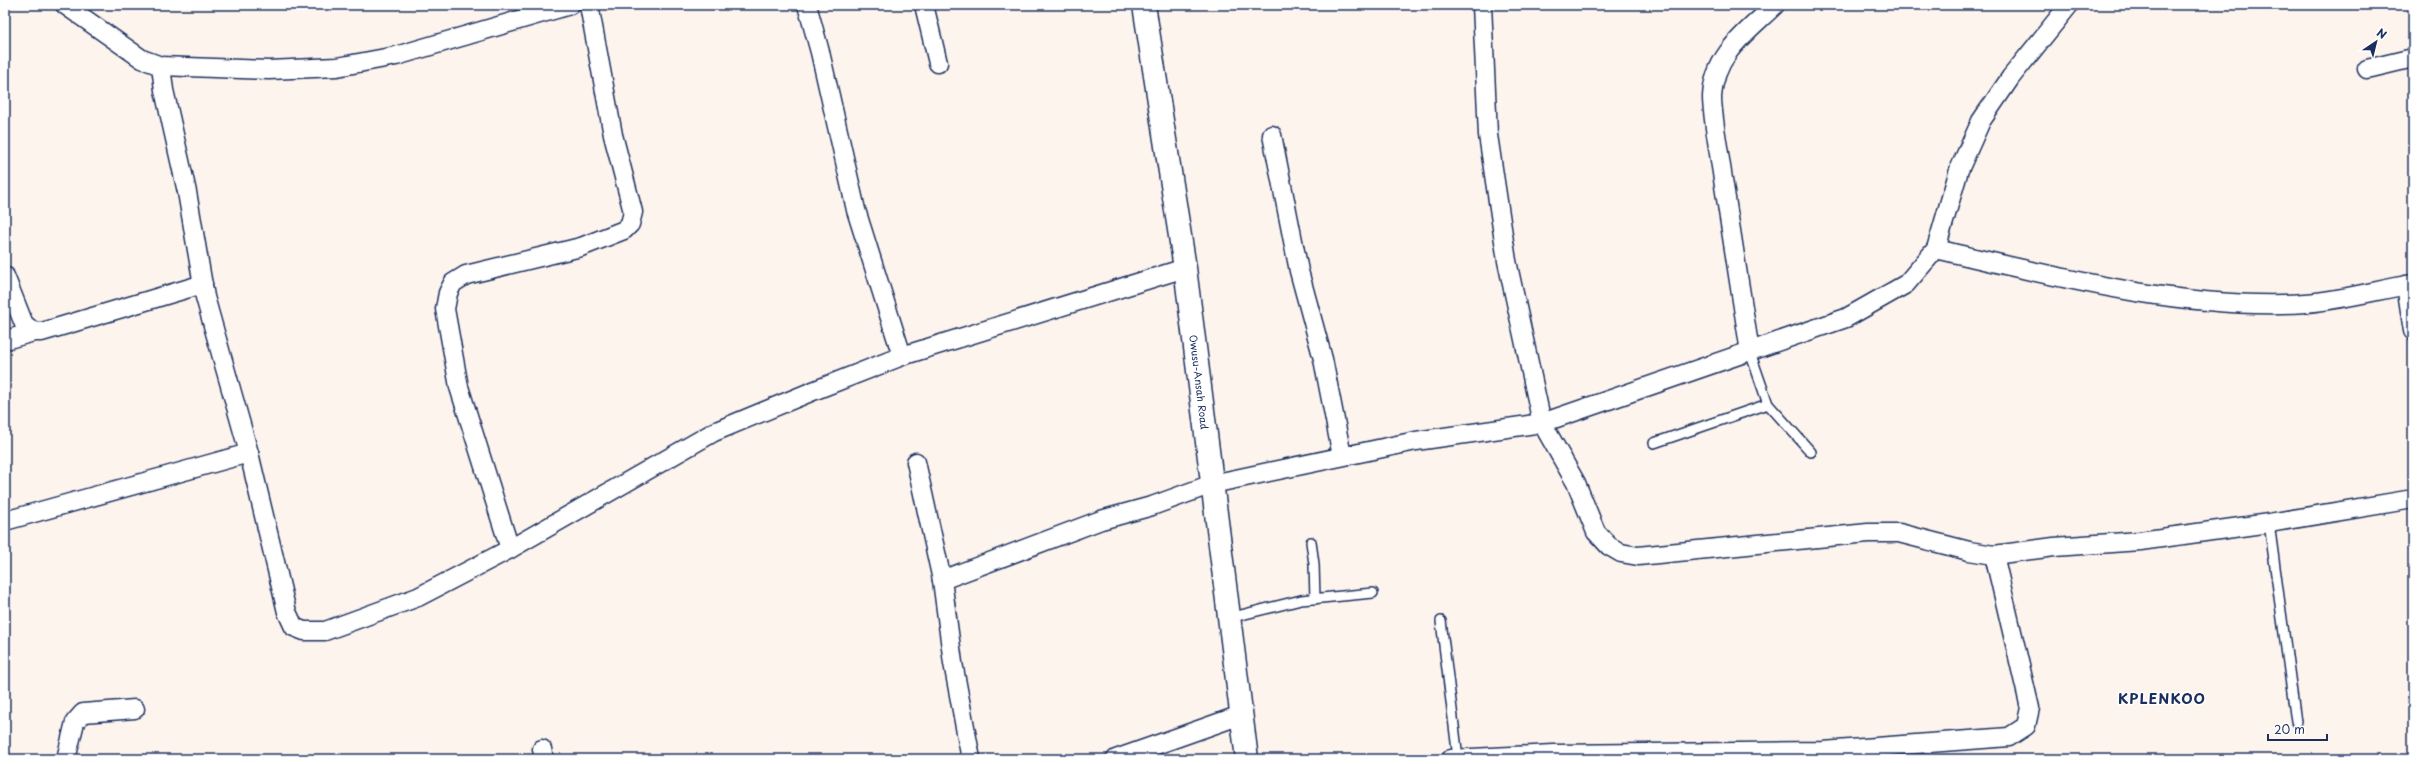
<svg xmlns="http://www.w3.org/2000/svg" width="2418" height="764" viewBox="0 0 2418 764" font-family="'Playpen Sans',sans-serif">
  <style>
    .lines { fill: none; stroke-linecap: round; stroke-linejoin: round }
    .service-casing { stroke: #1b2f5e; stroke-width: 12 }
    .minor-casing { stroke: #1b2f5e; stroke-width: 21 }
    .tertiary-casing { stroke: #1b2f5e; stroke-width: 25 }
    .service { stroke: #fff; stroke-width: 9 }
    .minor { stroke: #fff; stroke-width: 18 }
    .tertiary { stroke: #fff; stroke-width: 22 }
    .labels { text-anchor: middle; stroke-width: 3; stroke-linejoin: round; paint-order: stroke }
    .street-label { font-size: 10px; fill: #1b2f5e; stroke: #fff }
    .district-label { font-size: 14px; font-weight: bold; letter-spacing: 1px; fill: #1b2f5e; stroke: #fff }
  </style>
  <rect width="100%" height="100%" fill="#fdf4ed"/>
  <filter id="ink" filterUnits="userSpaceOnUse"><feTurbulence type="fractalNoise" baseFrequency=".025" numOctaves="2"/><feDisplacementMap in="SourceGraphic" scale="8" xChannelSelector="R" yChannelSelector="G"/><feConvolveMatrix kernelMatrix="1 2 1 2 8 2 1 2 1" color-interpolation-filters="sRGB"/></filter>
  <g filter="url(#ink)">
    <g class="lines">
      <g class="service-casing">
        <g id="service">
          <polyline points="1750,352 1768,404 1811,452"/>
          <polyline points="1654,443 1768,404"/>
          <polyline points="2269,523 2296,722"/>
          <polyline points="1311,542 1314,564 1315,599"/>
          <polyline points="1229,618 1301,600 1373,593"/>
          <polyline points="1441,621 1458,758"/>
        </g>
      </g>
      <g class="minor-casing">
        <g id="minor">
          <polyline points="65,5 142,59 161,66 164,90 187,192 205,297 249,453 287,612 294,627 304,631 325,631 418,597 510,549 714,432 813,391 902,356 1185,268"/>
          <polyline points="807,5 820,52 856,210 902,356"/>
          <polyline points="924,5 938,63"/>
          <polyline points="1482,5 1488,135 1507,261 1542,423 1576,483 1596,532 1609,546 1621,553 1638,556 1868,533 1899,533 1969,551 1994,555 2054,547 2140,541 2269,523 2413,499"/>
          <polyline points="161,66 269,70 337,67 396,56 570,5"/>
          <polyline points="2367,69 2413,58"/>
          <polyline points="1272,135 1299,271 1323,359 1342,456"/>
          <path d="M1936 249C2052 276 2187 311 2306 303 2342 300 2377 290 2413 284"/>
          <polyline points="5,276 24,324 34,332 42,332 203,284"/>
          <polyline points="2406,285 2413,331"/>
          <polyline points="5,340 34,332"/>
          <path d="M1750 352 1715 128C1714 118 1712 107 1712 97 1714 54 1747 32 1775 5"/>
          <polyline points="916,462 942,580"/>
          <polyline points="5,521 249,453"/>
          <polyline points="510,549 459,387 445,309 448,293 453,283 466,275 581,247 624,230 630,224 633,212 613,135 589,5"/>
          <polyline points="542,749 544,759"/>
          <polyline points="66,759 75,722 83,713 135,709"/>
          <polyline points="971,759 953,663 942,580 1101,520 1152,506 1212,484 1416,441 1542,423 1846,318 1906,284 1936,249 1959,170 1981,121 2011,77 2069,5"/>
          <polyline points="1116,759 1241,715"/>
          <polyline points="1451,759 1554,754 1823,751 2009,737 2026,726 2030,708 1994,555"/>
        </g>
      </g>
      <g class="tertiary-casing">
        <polyline id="tertiary" points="1144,5 1185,268 1247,759"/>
      </g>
      <use href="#service" class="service"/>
      <use href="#minor" class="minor"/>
      <use href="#tertiary" class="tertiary"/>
    </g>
  </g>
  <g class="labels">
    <g class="street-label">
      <text transform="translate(1199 382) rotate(83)" y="4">Owusu-Ansah Road</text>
    </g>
    <g class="district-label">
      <text x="2162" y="704">KPLENKOO</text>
    </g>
  </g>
  <rect width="2418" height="764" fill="none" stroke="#fff" stroke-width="20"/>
  <rect x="10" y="10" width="2398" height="744" fill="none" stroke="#1b2f5e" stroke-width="1.5" filter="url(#ink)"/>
  <g transform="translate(2376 42) rotate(35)" stroke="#ffffff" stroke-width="3" paint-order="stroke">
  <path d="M0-3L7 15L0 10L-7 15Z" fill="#1b2f5e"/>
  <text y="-6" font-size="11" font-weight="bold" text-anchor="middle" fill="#1b2f5e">N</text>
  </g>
  <path d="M2268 734v6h59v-6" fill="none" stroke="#1b2f5e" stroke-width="2"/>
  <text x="2274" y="734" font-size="12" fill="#1b2f5e" stroke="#ffffff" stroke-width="3" paint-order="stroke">20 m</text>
</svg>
